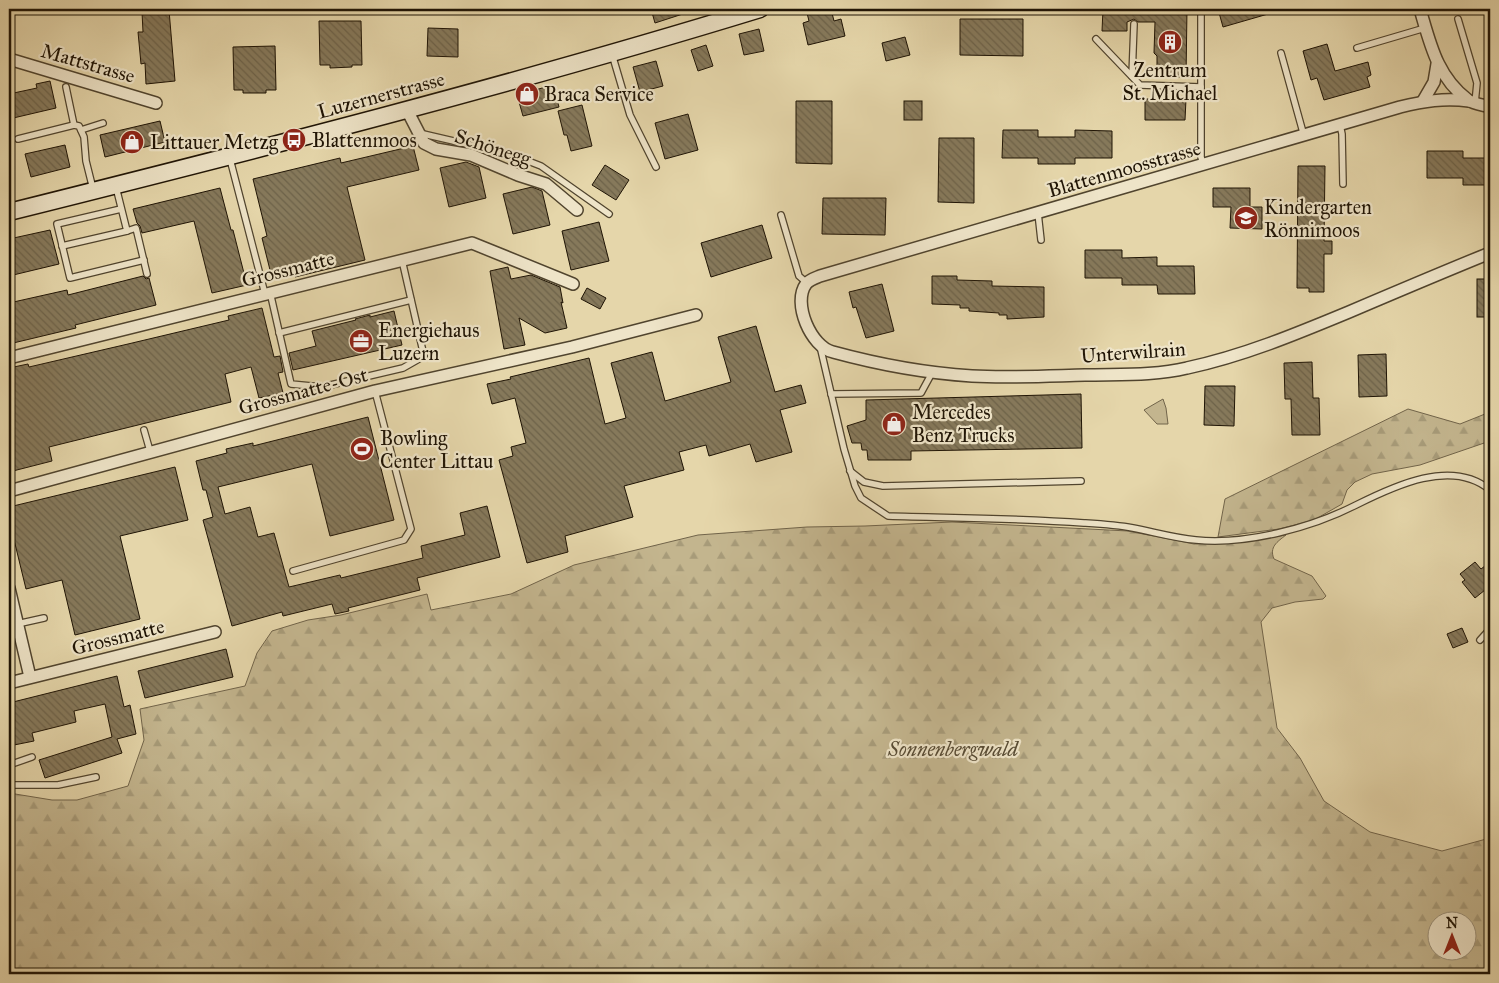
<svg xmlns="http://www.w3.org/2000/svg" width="1499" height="983" viewBox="0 0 1499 983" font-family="'IM FELL Great Primer',serif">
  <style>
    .forest { fill: url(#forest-firs); stroke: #71644a; fill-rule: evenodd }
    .park { fill: #c3b58e; stroke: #71644a }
    .building { fill: url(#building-back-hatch); stroke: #1f1405 }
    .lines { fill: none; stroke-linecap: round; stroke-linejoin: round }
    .service-casing { stroke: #50442e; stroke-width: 8 }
    .minor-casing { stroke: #50442e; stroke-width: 14 }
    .secondary-casing { stroke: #1f1405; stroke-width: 19 }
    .service { stroke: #eee4c8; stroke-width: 5.5 }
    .minor { stroke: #eee4c8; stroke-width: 11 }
    .secondary { stroke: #eee4c8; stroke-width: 16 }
    .labels { text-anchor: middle; stroke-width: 4.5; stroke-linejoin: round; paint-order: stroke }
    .street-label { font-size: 20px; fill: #1f1405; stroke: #eee4c8 }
    .poi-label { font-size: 20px; fill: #1f1405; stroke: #eee4c8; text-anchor: start }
    .park-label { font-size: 20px; font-style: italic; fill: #584c35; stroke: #eee4c8 }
  </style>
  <defs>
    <pattern id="forest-firs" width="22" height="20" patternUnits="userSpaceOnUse" patternTransform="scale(1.25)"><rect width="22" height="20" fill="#c3b58e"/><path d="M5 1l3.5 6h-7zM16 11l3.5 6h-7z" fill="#a79b79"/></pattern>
    <pattern id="building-back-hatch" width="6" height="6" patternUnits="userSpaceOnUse" patternTransform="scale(1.25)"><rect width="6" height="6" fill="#86795b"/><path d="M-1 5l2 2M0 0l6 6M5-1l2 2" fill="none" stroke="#6d6249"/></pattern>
  </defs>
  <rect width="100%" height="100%" fill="#e5d6aa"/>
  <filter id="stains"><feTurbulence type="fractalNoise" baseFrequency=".004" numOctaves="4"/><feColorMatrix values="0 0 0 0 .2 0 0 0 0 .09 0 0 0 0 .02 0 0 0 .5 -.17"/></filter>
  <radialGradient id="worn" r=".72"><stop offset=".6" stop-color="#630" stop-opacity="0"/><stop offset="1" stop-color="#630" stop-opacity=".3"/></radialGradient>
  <g class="forest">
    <polygon points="1408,409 1460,424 1490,412 1490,441 1420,465 1372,474 1355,482 1347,490 1342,504 1314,520 1279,529 1218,537 1225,499"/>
    <path d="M952 522 1128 531 1194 544 1242 542 1286 535C1277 542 1269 547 1274 559L1312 576 1326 596 1323 599 1295 602 1272 608 1261 622 1277 728 1300 758 1324 801 1370 832 1442 851 1490 838V974H9V793L52 800H77L128 786 144 740 140 709 245 686 257 653 272 631 308 620 341 615 427 594 431 610 511 594 574 565 698 535 807 527 865 526ZM1436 920H1466V950H1436Z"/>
  </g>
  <polygon class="park" points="1163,399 1166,408 1168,424 1157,424 1144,410"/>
  <g class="building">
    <polygon points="651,9 692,9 692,11 655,23"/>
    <polygon points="823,9 831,9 834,21 841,19 845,36 808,45 803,23 809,21 807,13"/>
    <polygon points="1103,9 1187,9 1186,77 1164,77 1164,68 1157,68 1157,56 1154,53 1155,22 1138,22 1134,19 1127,22 1127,31 1102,31"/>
    <polygon points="1218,9 1275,9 1275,12 1223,27"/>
    <polygon points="169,10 175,81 146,84 145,63 141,64 138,32 143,32 142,12"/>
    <polygon points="960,19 1023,19 1023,56 960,55"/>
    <polygon points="319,21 361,21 362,65 352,65 352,67 330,68 330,65 320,65"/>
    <polygon points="428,28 458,29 458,57 427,56"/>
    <polygon points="759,29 764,51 744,55 739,34"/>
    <polygon points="905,37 910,55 886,61 882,43"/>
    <polygon points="1327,44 1335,71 1368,62 1371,75 1367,77 1370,87 1324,100 1317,78 1311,80 1303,51"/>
    <polygon points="706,45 713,66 698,71 691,50"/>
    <polygon points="275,46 276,90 266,90 266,93 243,93 243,90 234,90 233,47"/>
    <polygon points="656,61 663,86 640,92 633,67"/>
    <polygon points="50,81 56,108 9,119 9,94 37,88 36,84"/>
    <polygon points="553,85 559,107 523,116 517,95"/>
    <polygon points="1145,99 1186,99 1185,120 1145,120"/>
    <polygon points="796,101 832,101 832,164 796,163"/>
    <rect x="904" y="101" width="18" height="19"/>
    <polygon points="582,105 592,146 571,151 567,135 564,135 558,111"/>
    <polygon points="688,114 698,150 665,159 655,123"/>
    <polygon points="160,121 165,142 105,157 100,135"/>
    <polygon points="1003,130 1038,130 1038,137 1075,137 1075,130 1112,131 1112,158 1075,158 1075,164 1038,164 1038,158 1002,158"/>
    <polygon points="939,138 974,138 974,203 938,202"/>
    <polygon points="65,145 70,167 31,177 25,154"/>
    <polygon points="413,146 419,170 347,187 365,260 295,277 293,269 271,274 262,238 267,236 253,179 340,158 341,163"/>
    <polygon points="1427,151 1463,151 1463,158 1490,158 1490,185 1463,185 1463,178 1427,178"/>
    <polygon points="466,162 479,167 486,198 449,207 440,168"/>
    <polygon points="605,165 629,180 616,200 592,185"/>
    <polygon points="1298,166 1325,166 1324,241 1332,241 1332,254 1324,254 1324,292 1309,292 1309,288 1297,288"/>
    <polygon points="532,187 542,191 550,225 513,234 503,194"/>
    <polygon points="220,188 231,230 233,230 247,285 212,293 194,221 142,233 140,226 137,223 133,209"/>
    <polygon points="1213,188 1250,188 1250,207 1262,207 1262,229 1230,228 1231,207 1213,207"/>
    <polygon points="823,198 886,198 885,235 822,234"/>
    <polygon points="599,222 609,261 571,270 562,231"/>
    <polygon points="762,225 772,258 711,277 701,243"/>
    <polygon points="50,230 59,264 9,276 9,239"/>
    <polygon points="1085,250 1122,250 1122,258 1157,257 1157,266 1194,266 1195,294 1158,294 1157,285 1122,285 1122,278 1085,278"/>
    <polygon points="508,267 511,279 531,275 560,287 563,303 561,302 567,328 545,333 519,318 525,345 504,349 490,271"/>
    <polygon points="143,276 146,279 149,278 156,305 75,325 76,328 9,344 9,303 67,290 68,295"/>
    <polygon points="932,276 957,276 957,280 992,281 992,286 1044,287 1044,317 1007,319 1007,315 999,315 999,313 969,311 969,308 960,308 960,305 932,304"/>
    <rect x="1477" y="279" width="13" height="38"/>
    <polygon points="882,284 894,331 866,338 856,307 853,308 849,292"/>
    <polygon points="587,288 606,298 600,309 581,299"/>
    <polygon points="262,308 274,357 280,356 283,372 278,373 283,393 259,398 251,367 225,374 231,402 49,447 52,461 9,472 9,368 28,364 29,367 128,344 229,320 228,316"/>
    <polygon points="394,311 402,345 293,370 289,353 316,346 312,331 356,320 355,319 370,315 370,317"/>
    <polygon points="756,326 775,392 801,385 806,403 780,410 792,452 756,462 750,444 709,456 706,445 679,452 684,470 624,486 633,517 565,536 568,552 527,563 499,460 513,456 511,447 526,443 515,398 492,404 487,384 511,379 510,377 589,358 605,424 626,418 611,363 652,352 665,401 731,382 718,337"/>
    <polygon points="1386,354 1387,396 1359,397 1358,355"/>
    <polygon points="1312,362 1313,398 1319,398 1320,435 1292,435 1291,399 1285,399 1284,363"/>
    <polygon points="1205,386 1235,386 1234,426 1204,425"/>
    <polygon points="1081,394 1082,448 911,451 911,460 868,460 867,450 862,450 861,443 852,443 847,426 866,420 866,400"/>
    <polygon points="368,417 394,520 330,536 312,464 218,487 225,514 250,507 258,537 274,533 289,587 340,575 341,578 423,558 421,546 465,535 460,513 487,506 500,557 417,578 420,590 348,608 349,611 335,614 332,604 283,616 282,612 232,626 203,520 213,517 206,490 203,490 196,461 227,453 226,449 253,443 253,446"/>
    <polygon points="175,467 188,520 120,536 140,619 75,635 62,580 26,589 9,519 9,507"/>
    <polygon points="1475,562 1481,569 1490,562 1490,586 1475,598 1462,582 1465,580 1460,574"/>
    <polygon points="1462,628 1468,642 1453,648 1447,634"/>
    <polygon points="226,649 233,677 145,698 138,671"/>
    <polygon points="117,676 124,707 130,705 136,734 117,739 122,753 45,778 39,760 112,737 105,704 74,711 76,722 32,733 34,741 9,746 9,703"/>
  </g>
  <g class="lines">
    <g class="service-casing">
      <g id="service">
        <polyline points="1201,9 1201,157 1203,164"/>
        <polyline points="1458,19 1477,83 1475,103"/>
        <polyline points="1096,39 1140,85 1201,87"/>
        <polyline points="1357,48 1425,28"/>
        <polyline points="1281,53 1304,136"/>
        <polyline points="612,54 630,115 656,167"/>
        <polyline points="1132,76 1134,24"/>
        <polyline points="66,87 74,125"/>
        <polyline points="1340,125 1342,134 1343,184"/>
        <polyline points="81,130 103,123"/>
        <polyline points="419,133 510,154 541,166 609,214"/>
        <polyline points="18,139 74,125 79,126 84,137 86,161 93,189"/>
        <polyline points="230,159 265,294"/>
        <polyline points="121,209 57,224 70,278 144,260"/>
        <polyline points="1038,213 1041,240"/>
        <polyline points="781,215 799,276 807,283"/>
        <polyline points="127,231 136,228 147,274"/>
        <polyline points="62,246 127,231 116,187"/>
        <polyline points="270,292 291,384 322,387 403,368 424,356 402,260"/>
        <polyline points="279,333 411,300"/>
        <path d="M820 346 844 449 855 486 861 498 888 516C953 518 1019 518 1084 523 1100 524 1117 525 1133 528 1154 532 1174 538 1196 540 1246 545 1311 528 1356 505 1394 486 1452 458 1490 490"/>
        <polyline points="831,394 921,393 933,371"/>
        <polyline points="144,430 150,451"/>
        <polyline points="850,471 864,482 883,486 1081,481"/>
        <polyline points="293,571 404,540 411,529 375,391"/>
        <polyline points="17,624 44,618"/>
        <polyline points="1480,640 1490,629"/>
        <polyline points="9,765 32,757"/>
        <polyline points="9,785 58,785 96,777"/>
      </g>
    </g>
    <g class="minor-casing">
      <g id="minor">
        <path d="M1420 9C1430 43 1437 77 1468 100 1474 104 1483 105 1490 107"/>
        <polyline points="9,59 156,103"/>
        <polyline points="1423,101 1434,82 1437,64"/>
        <path d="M1469 101C1444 98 1424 101 1400 107L820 276C815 278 809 280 806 284 792 303 811 347 833 352 877 364 925 373 972 376 1009 378 1047 376 1085 375 1119 374 1154 376 1187 368 1243 356 1296 334 1349 312 1396 292 1443 272 1490 253"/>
        <polyline points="407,110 424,143 436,149 471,155 518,175 546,184 577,210"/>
        <polyline points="9,358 472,243 573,284"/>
        <polyline points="9,491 375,391 572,347 696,315"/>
        <polyline points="9,588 30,677"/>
        <polyline points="9,683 215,632"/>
      </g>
    </g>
    <g class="secondary-casing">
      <path id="secondary" d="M9 212C261 149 512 85 760 9"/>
    </g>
    <use href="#service" class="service"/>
    <use href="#minor" class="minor"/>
    <use href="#secondary" class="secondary"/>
  </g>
  <defs>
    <g id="building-disc" transform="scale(1.25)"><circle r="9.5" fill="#8f2418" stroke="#eee4c8"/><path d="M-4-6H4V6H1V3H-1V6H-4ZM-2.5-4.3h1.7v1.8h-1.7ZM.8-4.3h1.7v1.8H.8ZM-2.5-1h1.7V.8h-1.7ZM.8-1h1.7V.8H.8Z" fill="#fff"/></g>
    <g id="shop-disc" transform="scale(1.25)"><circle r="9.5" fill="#8f2418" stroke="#eee4c8"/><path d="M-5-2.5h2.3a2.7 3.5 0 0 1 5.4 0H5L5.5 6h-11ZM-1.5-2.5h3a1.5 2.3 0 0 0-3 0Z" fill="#fff"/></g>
    <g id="bus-disc" transform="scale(1.25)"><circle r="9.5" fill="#8f2418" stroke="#eee4c8"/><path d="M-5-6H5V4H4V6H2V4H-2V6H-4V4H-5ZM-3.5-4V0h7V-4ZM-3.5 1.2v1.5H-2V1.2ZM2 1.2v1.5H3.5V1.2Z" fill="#fff"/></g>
    <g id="school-disc" transform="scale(1.25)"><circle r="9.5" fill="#8f2418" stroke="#eee4c8"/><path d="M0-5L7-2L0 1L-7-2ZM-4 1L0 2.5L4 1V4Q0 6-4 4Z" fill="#fff"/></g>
    <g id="office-disc" transform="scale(1.25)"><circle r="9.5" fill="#8f2418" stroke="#eee4c8"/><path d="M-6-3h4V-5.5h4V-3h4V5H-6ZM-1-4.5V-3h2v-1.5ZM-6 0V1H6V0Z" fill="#fff"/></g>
    <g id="stadium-disc" transform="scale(1.25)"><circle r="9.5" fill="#8f2418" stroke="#eee4c8"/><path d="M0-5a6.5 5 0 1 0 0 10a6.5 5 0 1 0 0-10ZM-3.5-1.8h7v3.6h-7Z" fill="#fff"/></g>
  </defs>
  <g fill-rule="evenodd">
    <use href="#building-disc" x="1170" y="42"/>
    <use href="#shop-disc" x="527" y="94"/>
    <use href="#bus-disc" x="294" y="140"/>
    <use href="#shop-disc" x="132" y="142"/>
    <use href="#school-disc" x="1246" y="218"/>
    <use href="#office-disc" x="361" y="341"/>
    <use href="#shop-disc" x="894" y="424"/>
    <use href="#stadium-disc" x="362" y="449"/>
  </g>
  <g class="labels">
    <g class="street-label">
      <text transform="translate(88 63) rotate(16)" y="7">Mattstrasse</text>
      <text transform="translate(381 95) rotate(-15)" y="7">Luzernerstrasse</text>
      <text transform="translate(493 147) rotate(18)" y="7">Schönegg</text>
      <text transform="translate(1124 169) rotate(-16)" y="7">Blattenmoosstrasse</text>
      <text transform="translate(288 269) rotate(-14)" y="7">Grossmatte</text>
      <text transform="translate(1133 352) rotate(-4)" y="7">Unterwilrain</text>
      <text transform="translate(303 391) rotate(-15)" y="7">Grossmatte-Ost</text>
      <text transform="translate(118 637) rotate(-14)" y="7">Grossmatte</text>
    </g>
    <g class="poi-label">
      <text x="1170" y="77" text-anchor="middle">Zentrum<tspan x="1170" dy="23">St. Michael</tspan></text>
      <text x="544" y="101">Braca Service</text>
      <text x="312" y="147">Blattenmoos</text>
      <text x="150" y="149">Littauer Metzg</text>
      <text x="1264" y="214">Kindergarten<tspan x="1264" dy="23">Rönnimoos</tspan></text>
      <text x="378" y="337">Energiehaus<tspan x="378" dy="23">Luzern</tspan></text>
      <text x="912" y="419">Mercedes<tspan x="912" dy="23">Benz Trucks</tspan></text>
      <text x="380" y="445">Bowling<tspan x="380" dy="23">Center Littau</tspan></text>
    </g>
    <g class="park-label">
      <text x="953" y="756">Sonnenbergwald</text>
    </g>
  </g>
  <rect width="1499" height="983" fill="none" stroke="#e5d6aa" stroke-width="30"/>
  <rect x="10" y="10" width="1479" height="963" fill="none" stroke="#1f1405" stroke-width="2.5"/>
  <rect x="15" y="15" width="1469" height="953" fill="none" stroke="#1f1405"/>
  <g transform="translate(1452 936)"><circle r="24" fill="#eee4c8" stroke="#9b917a"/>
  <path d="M0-4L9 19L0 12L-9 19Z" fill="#8f2418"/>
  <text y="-8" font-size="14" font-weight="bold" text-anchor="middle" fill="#1f1405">N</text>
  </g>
  <rect width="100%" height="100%" filter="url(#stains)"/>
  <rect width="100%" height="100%" fill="url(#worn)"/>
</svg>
